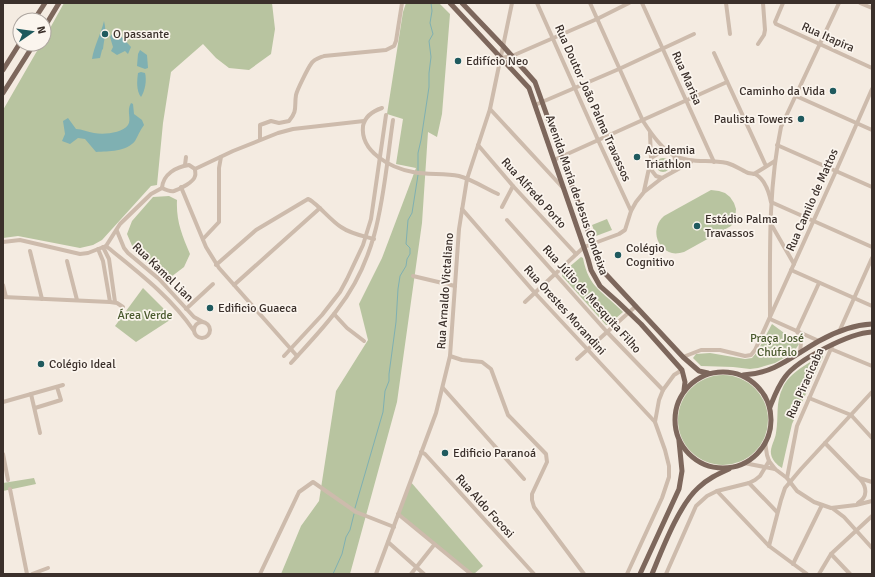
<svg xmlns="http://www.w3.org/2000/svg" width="875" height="577" viewBox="0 0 875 577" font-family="Signika,sans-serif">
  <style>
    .green { fill: #b8c4a0 }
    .water { fill: #7fb0b2 }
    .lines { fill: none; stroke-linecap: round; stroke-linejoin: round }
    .stream { stroke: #7fb0b2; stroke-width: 1 }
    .minor { stroke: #cdbbac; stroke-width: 4 }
    .major { stroke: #7d675c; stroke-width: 5 }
    .poi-dot { fill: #1f5a5e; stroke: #fbf5ee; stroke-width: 1.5 }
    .labels { text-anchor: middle; stroke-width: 3.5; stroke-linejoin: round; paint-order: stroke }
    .poi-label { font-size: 12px; fill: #3b302b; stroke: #fbf5ee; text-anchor: start }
    .street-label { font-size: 12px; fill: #3b302b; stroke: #fbf5ee }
    .park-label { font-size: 12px; fill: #4a5a2e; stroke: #fbf5ee }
  </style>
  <rect width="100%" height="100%" fill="#f4ebe1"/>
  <g class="green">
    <polygon points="64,3 272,3 275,29 271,54 249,70 229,68 216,58 203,44 171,72 163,123 157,185 151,186 102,240 93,245 80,248 18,236 3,238 3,110 41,44 44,44 44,39"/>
    <polygon points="406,3 439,3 450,14 442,114 437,137 428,132 422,223 397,402 350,574 281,574 301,526 319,501 336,391 368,340 359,304 382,258 416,168 396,164 403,119 387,114 403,12"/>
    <circle cx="663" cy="165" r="7"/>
    <path d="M711 190 719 191 725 193 730 197 734 203 736 209 735 221 731 226 684 252C680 253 676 254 672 253 655 248 651 227 664 216Z"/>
    <path d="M169 196 177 200C176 221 182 235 190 254L184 267 167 280 133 248 127 234 132 221 153 197Z"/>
    <polygon points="607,219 612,230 596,236 592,225"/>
    <path d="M581 257 583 258C589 289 603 291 623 312L608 325H606L562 276V273Z"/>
    <polygon points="143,288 173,318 136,342 115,326"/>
    <polygon points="772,324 799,344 793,353 775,363 758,368 750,369 733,367 701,366 693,358 696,354 710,353 745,359 752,358 757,352"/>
    <path d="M821 355H823V357L792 424 782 468C777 465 772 460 771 454 770 447 775 440 776 433 779 417 775 403 783 387 790 372 808 364 821 355Z"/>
    <circle cx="723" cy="420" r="45"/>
    <polygon points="34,478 36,484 3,491 3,483"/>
    <polygon points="410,481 483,566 474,574 471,574 398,514"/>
  </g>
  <g class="water">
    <path d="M104 21C107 33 104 38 103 49L102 50 100 58 92 59C94 46 101 34 104 21Z"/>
    <polygon points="112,34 119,34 131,47 128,54 125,51 117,55 111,51 113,47 110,37"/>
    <polygon points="140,50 147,55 148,68 145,69 137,66 138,54"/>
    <path d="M141 72 145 73C147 80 145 91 141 97 136 91 137 80 138 73Z"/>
    <path d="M131 103 133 104 134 114 142 120 144 125C140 130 138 136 135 141 126 152 109 151 96 152L85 139 78 138 70 144 62 141 65 134 63 121 68 118 76 129C82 129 88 132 94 133 104 135 122 133 128 125 132 119 126 111 131 103Z"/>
  </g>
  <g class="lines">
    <g class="stream">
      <polyline points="418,172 418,153 421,140 429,87 429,73 431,57 429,41 433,34 430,23 432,11 431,3"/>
      <polyline points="355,508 383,412 385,391 389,381 389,374 396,322 398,289 400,276 406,266 407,259 410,254 410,248 406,244 408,220 412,213 418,175"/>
      <polyline points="333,574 342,554 346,537 350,530 354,514"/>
    </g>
    <g class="minor">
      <polyline points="537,3 598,140 631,211"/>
      <path d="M590 3 643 121C650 132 661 148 673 155 690 164 708 159 727 163 734 165 740 169 746 172 749 174 752 173 755 174 765 179 769 192 771 202L872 247"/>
      <polyline points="642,3 714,162"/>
      <polyline points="726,3 730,34"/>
      <polyline points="783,3 775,22 776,24 872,68"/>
      <polyline points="860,3 872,8"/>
      <polyline points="758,44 764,35 765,30 763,3"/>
      <polyline points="714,53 766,166"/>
      <polyline points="501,58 512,56 597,19 629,3"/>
      <polyline points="796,96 872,130"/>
      <polyline points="535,105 619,69 694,34"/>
      <path d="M382 108C373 111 365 116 363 126 360 152 391 168 413 172 428 175 444 173 459 176 471 179 487 189 498 194"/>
      <polyline points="490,109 564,189"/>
      <path d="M260 139V125L271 121 279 123 289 121C298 110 294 107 296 95 297 90 308 68 311 64 314 59 319 58 324 56L386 50 394 46 396 41 402 3"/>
      <polyline points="478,145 513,186 576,254"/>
      <polyline points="777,145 872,187"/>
      <polyline points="651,158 659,153 668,151"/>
      <polyline points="554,160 727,82"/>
      <polyline points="185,165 186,157"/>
      <polyline points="649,167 656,176 662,178"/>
      <polyline points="195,169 233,151 278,133 293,129 364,121"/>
      <polyline points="673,171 676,164 674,155"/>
      <polyline points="754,174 775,161"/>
      <polyline points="181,187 206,247 219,268 297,356"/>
      <path d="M162 188C163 174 176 167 189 165L195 169"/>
      <path d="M162 188C166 190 170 192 174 191 180 189 194 182 195 176 196 174 195 172 195 169"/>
      <polyline points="644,191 651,159 650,133"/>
      <polyline points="502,207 513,186"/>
      <polyline points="462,209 535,293 655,422"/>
      <polyline points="507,220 607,332 663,390"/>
      <polyline points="771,224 794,264"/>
      <polyline points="117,231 124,248 128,253 159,279 194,317 203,322"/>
      <polyline points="203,239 219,222 219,168 221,157"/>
      <polyline points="3,242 20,240 80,254 88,253 106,246 120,224 151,194 162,188"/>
      <path d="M106 246C138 272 171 297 194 331"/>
      <polyline points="103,247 109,259 115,302"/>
      <polyline points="98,249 103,261 110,302"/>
      <polyline points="30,251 42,299"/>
      <polyline points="67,261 77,300"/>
      <path d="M216 265 256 230 308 199C315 201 331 221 341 227 351 234 363 236 374 239"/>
      <polyline points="791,270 872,306"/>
      <polyline points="413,276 455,286"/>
      <polyline points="3,285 6,297"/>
      <polyline points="234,285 320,208"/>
      <polyline points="3,297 110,302 117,303 123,307"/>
      <polyline points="525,302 584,247 619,234 625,230 631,211 636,202 644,192 662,178 691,162"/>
      <polyline points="186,309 213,284"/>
      <polyline points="334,314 347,328 364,341"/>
      <path d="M770 316C770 253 768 189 781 127L839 3"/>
      <polyline points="770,319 819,341"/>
      <circle cx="202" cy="330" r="8"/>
      <polyline points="839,332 872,258"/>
      <polyline points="831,349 872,366"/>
      <polyline points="800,353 801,342 797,331 819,283"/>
      <polyline points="284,356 322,315 340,292 347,279 363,245 371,219 386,115"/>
      <polyline points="450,356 462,360 482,362 491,369 508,415 546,454 547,462 532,494 532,500 534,507 584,574"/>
      <polyline points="683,357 701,350 720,350 745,356 751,355 755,350 836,171 872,89"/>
      <polyline points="577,359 636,306"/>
      <path d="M291 363C307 345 323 329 337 310 382 253 383 188 393 120"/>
      <polyline points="443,388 524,479"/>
      <polyline points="31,394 40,433"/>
      <polyline points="809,398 851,415 872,438"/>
      <polyline points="3,402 63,385"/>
      <polyline points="35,408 61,400 57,387"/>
      <polyline points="765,442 767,455 769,461 775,469 787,478 797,491 814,502 831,508 856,505 872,501"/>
      <polyline points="825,443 859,478 872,482"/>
      <polyline points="421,452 425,454 534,574"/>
      <polyline points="3,454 8,480"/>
      <polyline points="744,463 775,469"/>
      <polyline points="787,478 797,426 833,344"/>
      <polyline points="749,483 777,512"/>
      <polyline points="10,489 27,574"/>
      <polyline points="717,491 769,546 807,574"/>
      <path d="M858 503C868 497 867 487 860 479"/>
      <polyline points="832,508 844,517 872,548"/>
      <polyline points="398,514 471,574"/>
      <polyline points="388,542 424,574"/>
      <polyline points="769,546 781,500 785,488 801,469 872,392"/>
      <polyline points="831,554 850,574"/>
      <polyline points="793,564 822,505"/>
      <polyline points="32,574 48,568"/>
      <polyline points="260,574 299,492 313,482 356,512 394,527"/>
      <polyline points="376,574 436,413 450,356 459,229 467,179 490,109 512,3"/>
      <polyline points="411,574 434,545"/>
      <polyline points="627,574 662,498 669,477 669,466 665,450 655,422 659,400 663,390 674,375 682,370"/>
      <polyline points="666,574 696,506 707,496 717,491 749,483 755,480 760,476 769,461"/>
      <polyline points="819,574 831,554 872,516"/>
    </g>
    <g class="major">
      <polyline points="450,3 529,88 588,259 591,270 600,286 618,302 641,324 682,370 685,382 684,390"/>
      <polyline points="462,3 503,46 535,82 602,270 683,357 699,371 708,373"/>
      <polyline points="34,20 45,3"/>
      <polyline points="44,28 59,3"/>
      <polyline points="3,70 20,43"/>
      <polyline points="3,93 34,44"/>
      <circle cx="723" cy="420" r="48"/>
      <path d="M743 375C774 374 794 355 819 341 835 332 853 325 872 324"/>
      <path d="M770 407C774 397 778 386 785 377 798 359 850 333 872 332"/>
      <polyline points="640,574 679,489 682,471 679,441"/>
      <path d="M652 574C662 550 679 505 698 488 707 479 718 474 729 469"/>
    </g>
  </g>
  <g class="poi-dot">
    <circle cx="105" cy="34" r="4"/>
    <circle cx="458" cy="61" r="4"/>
    <circle cx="833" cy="91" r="4"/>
    <circle cx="801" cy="119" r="4"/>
    <circle cx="637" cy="157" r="4"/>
    <circle cx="697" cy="226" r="4"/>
    <circle cx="618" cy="255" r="4"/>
    <circle cx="210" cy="308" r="4"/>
    <circle cx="41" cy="364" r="4"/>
    <circle cx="445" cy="453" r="4"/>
  </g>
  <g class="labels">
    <g class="poi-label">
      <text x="113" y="38">O passante</text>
      <text x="466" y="65">Edifício Neo</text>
      <text x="825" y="95" text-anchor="end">Caminho da Vida</text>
      <text x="793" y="123" text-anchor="end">Paulista Towers</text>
      <text x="645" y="154">Academia<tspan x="645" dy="14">Triathlon</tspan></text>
      <text x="705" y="223">Estádio Palma<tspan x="705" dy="14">Travassos</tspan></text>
      <text x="626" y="252">Colégio<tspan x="626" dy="14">Cognitivo</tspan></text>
      <text x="218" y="312">Edificio Guaeca</text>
      <text x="49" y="368">Colégio Ideal</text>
      <text x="453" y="457">Edificio Paranoá</text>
    </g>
    <g class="street-label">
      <text transform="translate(828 37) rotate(24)" y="4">Rua Itapira</text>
      <text transform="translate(687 78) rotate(66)" y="4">Rua Marisa</text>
      <text transform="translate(593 103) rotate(66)" y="4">Rua Doutor João Palma Travassos</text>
      <text transform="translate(534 193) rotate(48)" y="4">Rua Alfredo Porto</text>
      <text transform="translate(577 195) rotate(71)" y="4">Avenida Maria de Jesus Condeixa</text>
      <text transform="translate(812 200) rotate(-66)" y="4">Rua Camilo de Mattos</text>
      <text transform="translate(163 272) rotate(44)" y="4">Rua Kamel Lian</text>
      <text transform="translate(445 291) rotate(-86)" y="4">Rua Arnaldo Victaliano</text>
      <text transform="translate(592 299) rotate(48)" y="4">Rua Júlio de Mesquita Filho</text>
      <text transform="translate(565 310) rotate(48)" y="4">Rua Orestes Morandini</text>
      <text transform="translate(805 383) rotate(-66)" y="4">Rua Piracicaba</text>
      <text transform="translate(485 506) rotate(48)" y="4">Rua Aldo Focosi</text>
    </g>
    <g class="park-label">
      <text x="145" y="319">Área Verde</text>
      <text x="777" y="342">Praça José<tspan x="777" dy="14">Chúfalo</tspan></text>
    </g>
  </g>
  <rect width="875" height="577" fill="none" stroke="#3b302b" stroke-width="8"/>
  <g transform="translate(32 32) rotate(77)"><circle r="19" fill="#fbf5ee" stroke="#aea6a0"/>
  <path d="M0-3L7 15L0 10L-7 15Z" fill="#1f5a5e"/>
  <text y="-6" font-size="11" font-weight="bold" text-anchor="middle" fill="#3b302b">N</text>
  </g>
</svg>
